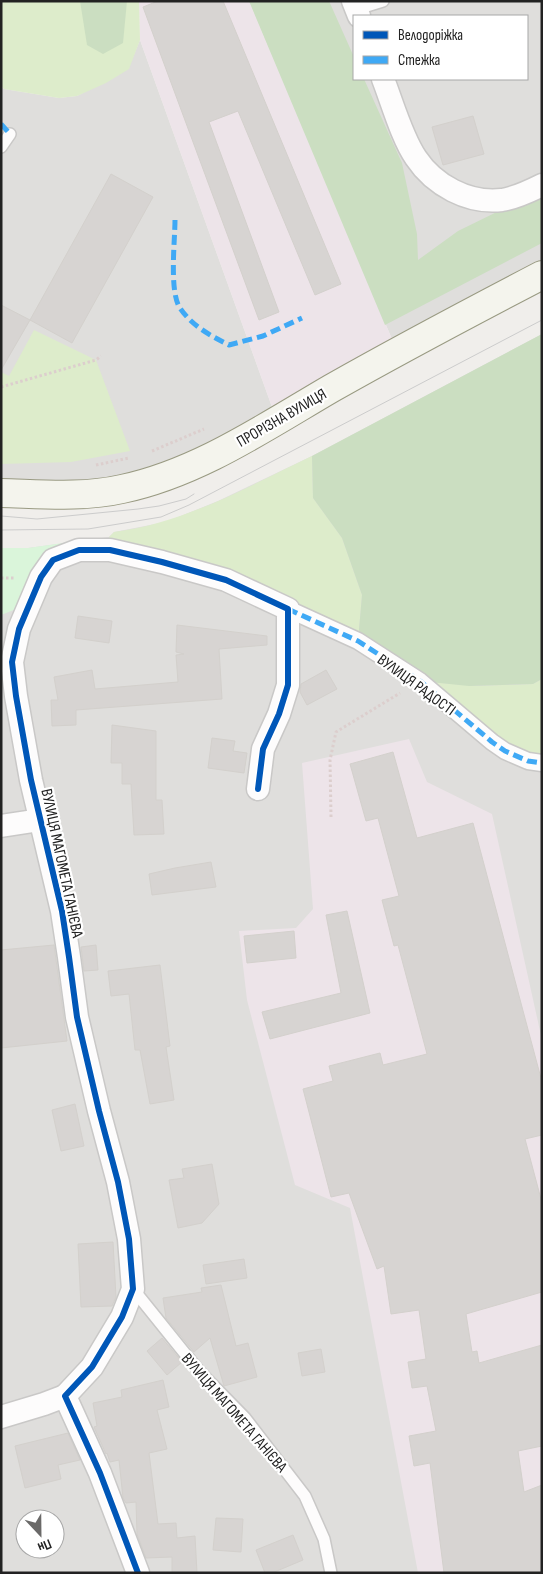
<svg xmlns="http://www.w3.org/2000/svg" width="543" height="1574" viewBox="0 0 543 1574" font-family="'Sofia Sans Condensed',sans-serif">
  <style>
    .residential { fill: #dfdedc; fill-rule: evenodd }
    .industrial { fill: #ede4e9 }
    .grass { fill: #ddeccb }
    .forest { fill: #cbdec1 }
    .park { fill: #daf5da }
    .building { fill: #d7d4d2; stroke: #d3d0cc }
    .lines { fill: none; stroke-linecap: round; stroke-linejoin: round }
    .service-casing { stroke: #c9c8c7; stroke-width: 14 }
    .pedestrian-casing { stroke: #c9c8c7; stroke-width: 19 }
    .minor-casing { stroke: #c9c8c7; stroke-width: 25 }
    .secondary-casing { stroke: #999a82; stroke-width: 30 }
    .path { stroke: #dccecd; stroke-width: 3; stroke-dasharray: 2.5 2.5; stroke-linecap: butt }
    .service { stroke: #fdfcfc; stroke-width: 11 }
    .pedestrian { stroke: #fdfcfc; stroke-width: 16 }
    .minor { stroke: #fdfcfc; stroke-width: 22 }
    .secondary { stroke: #f4f4ed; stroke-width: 28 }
    .tram { stroke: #ccc; stroke-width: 1 }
    .quiet { stroke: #3fa9f5; stroke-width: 5; stroke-dasharray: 10 5; stroke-linecap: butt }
    .cycleway-casing { stroke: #fff; stroke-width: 9 }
    .cycleway { stroke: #0057b8; stroke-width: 6 }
    .labels { text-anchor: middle; stroke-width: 4.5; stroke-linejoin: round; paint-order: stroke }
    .street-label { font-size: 16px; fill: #222; stroke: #fff }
  </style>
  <rect width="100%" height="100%" fill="#f0eeeb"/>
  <g class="residential">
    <path d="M249 1H542V275L397 351ZM354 16H527V79H354Z"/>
    <polygon points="140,40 277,421 184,470 1,493 1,86 4,89 59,98 77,96 128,69"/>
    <path d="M542 334V1573H1V548H28L109 537 114 532 166 522 218 501 312 456ZM25 1519H55V1549H25Z"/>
  </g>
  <g class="industrial">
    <polygon points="139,1 249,1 397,351 277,421 140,40"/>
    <polygon points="409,739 427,782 492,814 542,1040 542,1573 418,1573 350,1208 295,1185 247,1000 239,931 296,928 313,909 302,763"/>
  </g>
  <g class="grass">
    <polygon points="1,1 139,1 140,40 129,69 106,83 77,96 59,98 4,89 1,86"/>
    <polygon points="34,330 96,360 130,451 71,462 1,464 1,372 9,376"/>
    <path d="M312 456 313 498 342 538 362 595 358 641 226 580 110 550 109 537 114 532C185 523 249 486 312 456Z"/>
    <polygon points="542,679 542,763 528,761 420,681 476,686 533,684"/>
  </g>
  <g class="forest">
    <polygon points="80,1 127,1 123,43 103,54 87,45"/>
    <polygon points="249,1 329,1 354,57 354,79 364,79 402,163 417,234 418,260 458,231 542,190 542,243 385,325"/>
    <polygon points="542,334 542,679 533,684 469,686 420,681 358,641 362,595 342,538 313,498 312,456"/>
  </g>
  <polygon class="park" points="70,542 53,560 29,604 1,615 1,548 28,548"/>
  <g class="building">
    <polygon points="158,1 223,1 341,284 315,295 238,111 209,122 279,312 259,320 143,7"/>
    <polygon points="473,116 484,154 443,165 432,127"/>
    <polygon points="111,174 153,197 72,343 30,320"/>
    <polygon points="1,305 30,320 1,370"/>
    <polygon points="78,616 112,621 109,643 75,638"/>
    <polygon points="177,625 267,636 267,645 219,649 222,699 76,710 76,725 52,726 51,700 58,700 54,677 92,670 95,689 178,682 176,655 184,654 176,652"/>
    <polygon points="326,670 337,689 307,705 300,692 301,684"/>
    <polygon points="112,725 156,731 156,800 162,800 164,834 134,835 131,784 122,784 122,763 111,763"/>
    <polygon points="212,738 235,741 233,751 247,753 244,773 208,768"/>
    <polygon points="393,752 417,838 473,823 542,1082 542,1135 525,1139 542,1203 542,1292 466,1314 472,1352 477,1351 479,1363 542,1345 542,1446 518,1451 524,1492 542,1485 542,1573 444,1573 430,1463 414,1466 409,1436 436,1431 427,1386 412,1388 408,1362 426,1359 419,1310 391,1314 384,1266 377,1269 349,1193 331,1197 303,1089 333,1081 329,1066 380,1053 383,1065 427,1054 398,945 394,946 382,900 399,896 378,818 366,821 350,764"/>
    <polygon points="211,862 216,887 152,895 149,874 175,868"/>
    <polygon points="347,911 370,1013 270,1039 262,1012 341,993 326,915"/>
    <polygon points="294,931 296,958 247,963 244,936"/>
    <polygon points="54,945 67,1041 1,1048 1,950"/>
    <polygon points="96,945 98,970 84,971 81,947"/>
    <polygon points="160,965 170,1046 166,1047 174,1100 150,1104 140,1050 135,1050 129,994 111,996 108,971"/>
    <polygon points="75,1104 84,1146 61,1151 52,1110"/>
    <polygon points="212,1164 219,1204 202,1223 178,1228 169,1180 184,1178 182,1169"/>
    <polygon points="113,1242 116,1297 112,1306 81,1307 78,1244"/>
    <polygon points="244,1259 247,1278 206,1284 203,1265"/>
    <polygon points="221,1285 236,1346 248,1343 257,1377 224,1386 210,1338 194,1352 166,1318 163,1298 202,1292 201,1288"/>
    <polygon points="162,1338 182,1362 167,1375 147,1351"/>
    <polygon points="321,1349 325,1372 302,1376 298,1353"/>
    <polygon points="163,1380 169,1407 157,1410 167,1449 149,1453 158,1524 176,1523 177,1538 195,1536 197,1573 172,1573 172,1557 146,1558 137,1534 136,1502 126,1503 123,1498 119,1460 110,1462 107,1453 106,1454 94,1427 97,1426 93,1403 122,1397 121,1390"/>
    <polygon points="68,1433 80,1460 58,1465 61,1479 25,1488 15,1446"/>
    <polygon points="216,1518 243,1519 241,1552 213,1550"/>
    <polygon points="293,1535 303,1560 272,1573 265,1573 256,1550"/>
  </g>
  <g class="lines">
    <g class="service-casing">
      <g id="service">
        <polyline points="357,9 383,1"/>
        <polyline points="1,147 10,134"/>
        <polyline points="133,1289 199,1371 245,1418 305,1496 324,1539 331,1573"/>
      </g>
    </g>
    <g class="pedestrian-casing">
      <polyline id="pedestrian" points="288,609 358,641 420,681 492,742 505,751 528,761 542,763"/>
    </g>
    <g class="minor-casing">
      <g id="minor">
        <polyline points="353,1 359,16"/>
        <path d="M383 79C392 102 402 138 416 158 434 185 468 204 502 200 515 198 530 191 542 185"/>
        <polyline points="1,826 40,820"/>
        <polyline points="1,1417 44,1404 65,1396"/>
        <polyline points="138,1573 100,1473 65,1396 92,1367 122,1317 133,1289 129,1239 118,1182 99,1111 77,1017 69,957 62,911 31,780 16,696 12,662 19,629 41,577 53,560 79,550 110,550 162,562 226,580 288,609 288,685 279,714 263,749 258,789"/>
      </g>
    </g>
    <g class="secondary-casing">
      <path id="secondary" d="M1 493C41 494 83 498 122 489 198 473 265 427 332 388 401 349 471 312 542 275"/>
    </g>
    <g class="path">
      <polyline points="1,387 96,360 101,356"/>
      <polyline points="152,451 204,429"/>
      <polyline points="96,465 129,458"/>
      <polyline points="1,578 15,578"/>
      <polyline points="331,817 330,760 336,732 400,693"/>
    </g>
    <use href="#service" class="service"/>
    <use href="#pedestrian" class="pedestrian"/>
    <use href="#minor" class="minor"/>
    <use href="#secondary" class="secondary"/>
    <g class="tram">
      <polyline points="1,516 37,519 138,509 159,506 186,499 194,494"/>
      <polyline points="1,530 88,529 161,517 189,505 542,320"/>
    </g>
    <g class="quiet">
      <polyline points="1,124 10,134"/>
      <path d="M175 220C175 240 169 292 180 308 192 326 211 336 229 345L263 336 302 318"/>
      <polyline points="288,609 358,641 420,681 492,742 505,751 528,761 542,763"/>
    </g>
    <g class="cycleway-casing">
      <polyline id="cycleway" points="138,1573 100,1473 65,1396 92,1367 122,1317 133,1289 129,1239 118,1182 99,1111 77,1017 69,957 62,911 31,780 16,696 12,662 19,629 41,577 53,560 79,550 110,550 162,562 226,580 288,609 288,685 279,714 263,749 258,789"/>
    </g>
    <use href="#cycleway" class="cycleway"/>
  </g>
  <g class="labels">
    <g class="street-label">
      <text transform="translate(281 417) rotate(-30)" y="6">ПРОРІЗНА ВУЛИЦЯ</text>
      <text transform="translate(417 684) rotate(36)" y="6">ВУЛИЦЯ РАДОСТІ</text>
      <text transform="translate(63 863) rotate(78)" y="6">ВУЛИЦЯ МАГОМЕТА ГАНІЄВА</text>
      <text transform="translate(235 1412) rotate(49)" y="6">ВУЛИЦЯ МАГОМЕТА ГАНІЄВА</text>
    </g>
  </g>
  <rect width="543" height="1574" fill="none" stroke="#222222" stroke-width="5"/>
  <rect x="353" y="15" width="175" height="65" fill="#ffffff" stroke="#a7a7a7"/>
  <rect x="363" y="31" width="25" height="8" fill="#0057b8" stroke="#a7a7a7"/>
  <text x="398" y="40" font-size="15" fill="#222222">Велодоріжка</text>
  <rect x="363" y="56" width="25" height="8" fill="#3fa9f5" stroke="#a7a7a7"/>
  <text x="398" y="65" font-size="15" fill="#222222">Стежка</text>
  <g transform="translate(40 1534) rotate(158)"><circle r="24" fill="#ffffff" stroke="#a7a7a7"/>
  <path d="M0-4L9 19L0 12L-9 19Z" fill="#6a6968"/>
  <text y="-8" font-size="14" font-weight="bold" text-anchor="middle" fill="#222222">Пн</text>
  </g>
</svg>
